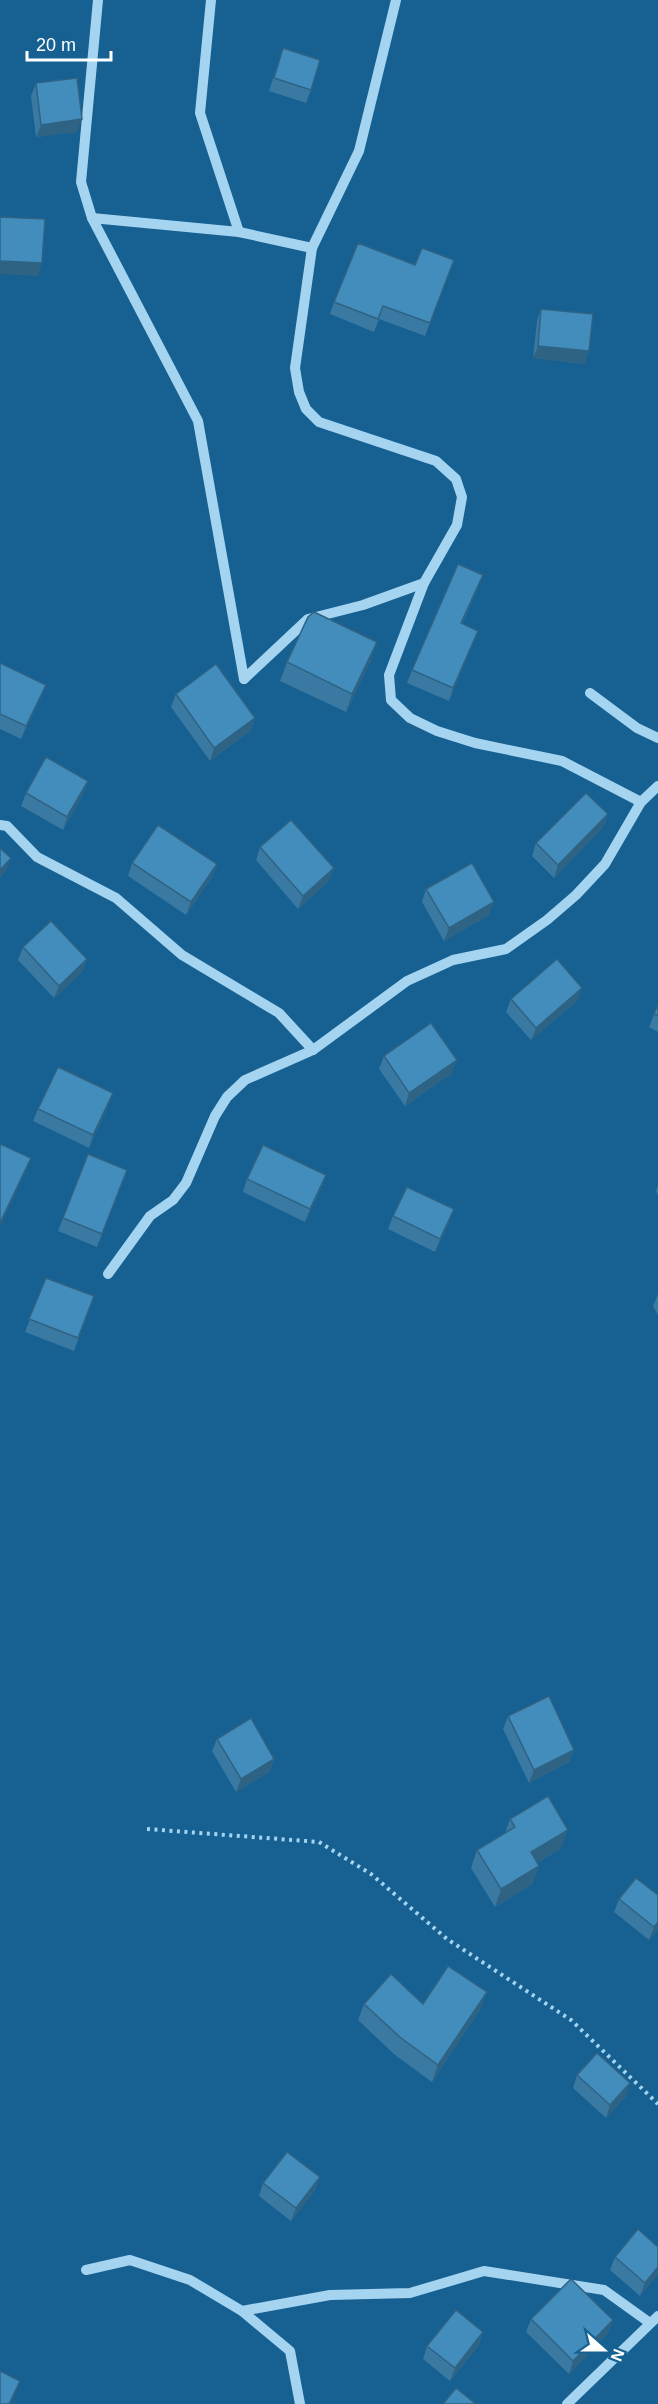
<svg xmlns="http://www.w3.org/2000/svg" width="658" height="2404" viewBox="0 0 658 2404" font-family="Arial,sans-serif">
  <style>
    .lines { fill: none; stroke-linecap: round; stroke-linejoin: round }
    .path { stroke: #a5d4f1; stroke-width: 4; stroke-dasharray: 3 4.5; stroke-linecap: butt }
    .minor { stroke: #a5d4f1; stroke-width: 10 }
    .wall { fill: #3a79a2 }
    .shaded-wall { fill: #2f6384 }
    .building { fill: #438dbc; stroke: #2f6384; stroke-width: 1.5 }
  </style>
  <rect width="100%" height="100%" fill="#166192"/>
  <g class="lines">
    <polyline class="path" points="147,1829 319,1842 371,1874 447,1939 571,2020 658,2104"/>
    <g class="minor">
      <polyline points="98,0 81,182 92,218 198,421 244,679"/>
      <polyline points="211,0 200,113 239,232"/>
      <polyline points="396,0 359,151 312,248 295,368 299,392 306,409 319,422 436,461 456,479 462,497 457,525 424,583 389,675 391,700 410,718 437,731 475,743 562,761 641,802"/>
      <polyline points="92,218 239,232 312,248"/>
      <polyline points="244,679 308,619 363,605 424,583"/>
      <polyline points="590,693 637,728 658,738"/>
      <polyline points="0,825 7,826 37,857 116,898 182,955 279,1013 313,1050"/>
      <polyline points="108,1274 150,1216 173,1200 186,1183 215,1116 227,1097 245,1080 313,1050 407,981 453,960 506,949 547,920 576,895 605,864 641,802 658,786"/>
      <polyline points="86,2270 130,2260 190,2280 242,2311 290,2351 300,2404"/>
      <polyline points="242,2311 330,2295 410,2293 484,2271 604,2290 650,2323"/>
      <polyline points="567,2404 658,2316"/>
    </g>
  </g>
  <g class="wall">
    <polygon points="283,48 311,90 306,103 269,91"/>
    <polygon points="36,83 77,132 36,137 31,96"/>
    <polygon points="454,260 425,336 379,319 374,332 330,314 334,302 415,265"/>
    <polygon points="541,309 585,364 533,358 537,321"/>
    <polygon points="478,588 462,624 478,631 449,701 407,683 412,670"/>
    <polygon points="371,660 346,712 280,681 287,662"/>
    <polygon points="0,663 46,685 41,697 21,739 0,729"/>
    <polygon points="176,694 255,718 250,731 210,761 171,707"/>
    <polygon points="88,781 83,794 63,830 21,806 26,793"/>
    <polygon points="608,814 603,827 554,878 532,856 536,843"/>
    <polygon points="260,847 329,881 298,909 256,860"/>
    <polygon points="132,863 217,864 212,877 186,915 128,876"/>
    <polygon points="426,889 489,915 444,941 422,902"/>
    <polygon points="23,947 87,959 82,972 54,998 18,960"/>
    <polygon points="511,999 577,1001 531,1040 506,1012"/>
    <polygon points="658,1005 658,1032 649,1027"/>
    <polygon points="384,1056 452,1073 405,1106 379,1069"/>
    <polygon points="108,1106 89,1148 33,1121 38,1109"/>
    <polygon points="88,1154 127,1170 97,1247 58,1231"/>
    <polygon points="326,1175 321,1188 305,1222 243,1192 247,1179"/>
    <polygon points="658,1185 658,1196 656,1191"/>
    <polygon points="393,1216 449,1222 435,1252 388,1229"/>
    <polygon points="46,1278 94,1296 74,1351 25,1332"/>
    <polygon points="658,1294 658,1315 653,1306"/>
    <polygon points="508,1716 574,1750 569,1762 529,1783 503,1729"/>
    <polygon points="217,1739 274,1759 270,1771 236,1792 212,1751"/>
    <polygon points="510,1819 561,1848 537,1863 539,1866 532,1884 495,1907 471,1868 477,1850 505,1833"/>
    <polygon points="658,1895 658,1929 649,1940 614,1912 619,1899"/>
    <polygon points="364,2004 423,2004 481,2008 432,2082 395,2055 358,2020"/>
    <polygon points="577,2075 626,2096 606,2118 573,2088"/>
    <polygon points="320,2177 315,2190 291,2221 259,2196 263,2183"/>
    <polygon points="615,2257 658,2274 640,2296 610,2270"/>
    <polygon points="531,2319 608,2333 569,2374 526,2332"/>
    <polygon points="483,2332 479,2345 450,2381 423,2359 427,2346"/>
  </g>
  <g class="shaded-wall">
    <polygon points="82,119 77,132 36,137 41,125"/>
    <polygon points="0,261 42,263 38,276 0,274"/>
    <polygon points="538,346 589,351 585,364 533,358"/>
    <polygon points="483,575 478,588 456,636 461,623"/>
    <polygon points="478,631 473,644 449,701 453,688"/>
    <polygon points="377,642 371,660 346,712 352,694"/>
    <polygon points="46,685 41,697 21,739 26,726"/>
    <polygon points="255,718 250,731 210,761 214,748"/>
    <polygon points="88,781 83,794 63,830 67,817"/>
    <polygon points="608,814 603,827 554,878 558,865"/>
    <polygon points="11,858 6,871 0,878 0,870"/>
    <polygon points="217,864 212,877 186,915 191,902"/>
    <polygon points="334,868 329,881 298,909 303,896"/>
    <polygon points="494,902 489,915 444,941 449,928"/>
    <polygon points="87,959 82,972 54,998 59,986"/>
    <polygon points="582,988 577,1001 531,1040 536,1028"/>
    <polygon points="457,1060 452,1073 405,1106 409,1093"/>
    <polygon points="113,1093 108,1106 89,1148 93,1135"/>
    <polygon points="31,1158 26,1171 0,1227 0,1223"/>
    <polygon points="326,1175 321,1188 305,1222 310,1209"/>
    <polygon points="454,1209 449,1222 435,1252 440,1239"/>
    <polygon points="574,1750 569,1762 529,1783 534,1770"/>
    <polygon points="274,1759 270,1771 236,1792 241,1779"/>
    <polygon points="568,1830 561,1848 524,1871 531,1852"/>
    <polygon points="539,1866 532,1884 495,1907 501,1889"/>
    <polygon points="658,1922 658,1929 649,1940 654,1927"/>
    <polygon points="487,1992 481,2008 432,2082 438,2065"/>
    <polygon points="630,2083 626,2096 606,2118 610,2105"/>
    <polygon points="320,2177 315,2190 291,2221 296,2208"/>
    <polygon points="658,2267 658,2274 640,2296 645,2283"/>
    <polygon points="613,2320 608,2333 569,2374 573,2361"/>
    <polygon points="483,2332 479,2345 450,2381 455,2368"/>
    <polygon points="20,2381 11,2404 9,2404"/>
  </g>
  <g class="building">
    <polygon points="283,48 320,60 311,90 274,78"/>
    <polygon points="77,78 82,119 41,125 36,83"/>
    <polygon points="0,217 45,219 42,263 0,261"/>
    <polygon points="358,243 415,265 422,248 454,260 430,323 383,306 378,319 334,302"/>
    <polygon points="541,309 593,314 589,351 538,346"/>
    <polygon points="458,564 483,575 461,623 478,631 453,688 412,670"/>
    <polygon points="314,612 377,642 352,694 287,662 308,617"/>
    <polygon points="0,663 46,685 26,726 0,714"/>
    <polygon points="216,664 255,718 214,748 176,694"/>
    <polygon points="46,757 88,781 67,817 26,793"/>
    <polygon points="586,793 608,814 558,865 536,843"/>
    <polygon points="291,820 334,868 303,896 260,847"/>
    <polygon points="158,825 217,864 191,902 132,863"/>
    <polygon points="0,848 11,858 0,870"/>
    <polygon points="472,863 494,902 449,928 426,889"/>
    <polygon points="51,921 87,959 59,986 23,947"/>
    <polygon points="557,959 582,988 536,1028 511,999"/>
    <polygon points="658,1005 658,1016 654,1014"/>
    <polygon points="431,1023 457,1060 409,1093 384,1056"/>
    <polygon points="58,1067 113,1093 93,1135 38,1109"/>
    <polygon points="0,1144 31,1158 0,1223"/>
    <polygon points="263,1145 326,1175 310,1209 247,1179"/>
    <polygon points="88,1154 127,1170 102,1234 63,1218"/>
    <polygon points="407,1187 454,1209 440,1239 393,1216"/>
    <polygon points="46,1278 94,1296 78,1338 29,1319"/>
    <polygon points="549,1696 574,1750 534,1770 508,1716"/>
    <polygon points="251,1718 274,1759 241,1779 217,1739"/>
    <polygon points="548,1796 568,1830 531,1852 539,1866 501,1889 477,1850 515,1827 510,1819"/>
    <polygon points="636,1878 658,1895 658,1922 654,1927 619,1899"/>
    <polygon points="448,1966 487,1992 438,2065 401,2038 364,2004 391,1974 423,2004"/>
    <polygon points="597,2053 630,2083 610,2105 577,2075"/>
    <polygon points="287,2152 320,2177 296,2208 263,2183"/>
    <polygon points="638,2229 658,2247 658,2267 645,2283 615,2257"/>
    <polygon points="571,2279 613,2320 573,2361 531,2319"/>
    <polygon points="456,2310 483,2332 455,2368 427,2346"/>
    <polygon points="0,2371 20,2381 9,2404 0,2404"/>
    <polygon points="456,2388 476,2404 443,2404"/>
  </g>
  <g transform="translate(604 2350) rotate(111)" stroke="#166192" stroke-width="4.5" paint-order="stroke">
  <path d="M0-4.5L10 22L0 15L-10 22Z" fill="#ffffff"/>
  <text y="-9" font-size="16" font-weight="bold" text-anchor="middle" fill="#ffffff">N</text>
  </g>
  <path d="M27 51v9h84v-9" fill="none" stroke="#ffffff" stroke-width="3"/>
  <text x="36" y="51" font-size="18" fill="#ffffff" stroke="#166192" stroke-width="4.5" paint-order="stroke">20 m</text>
</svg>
